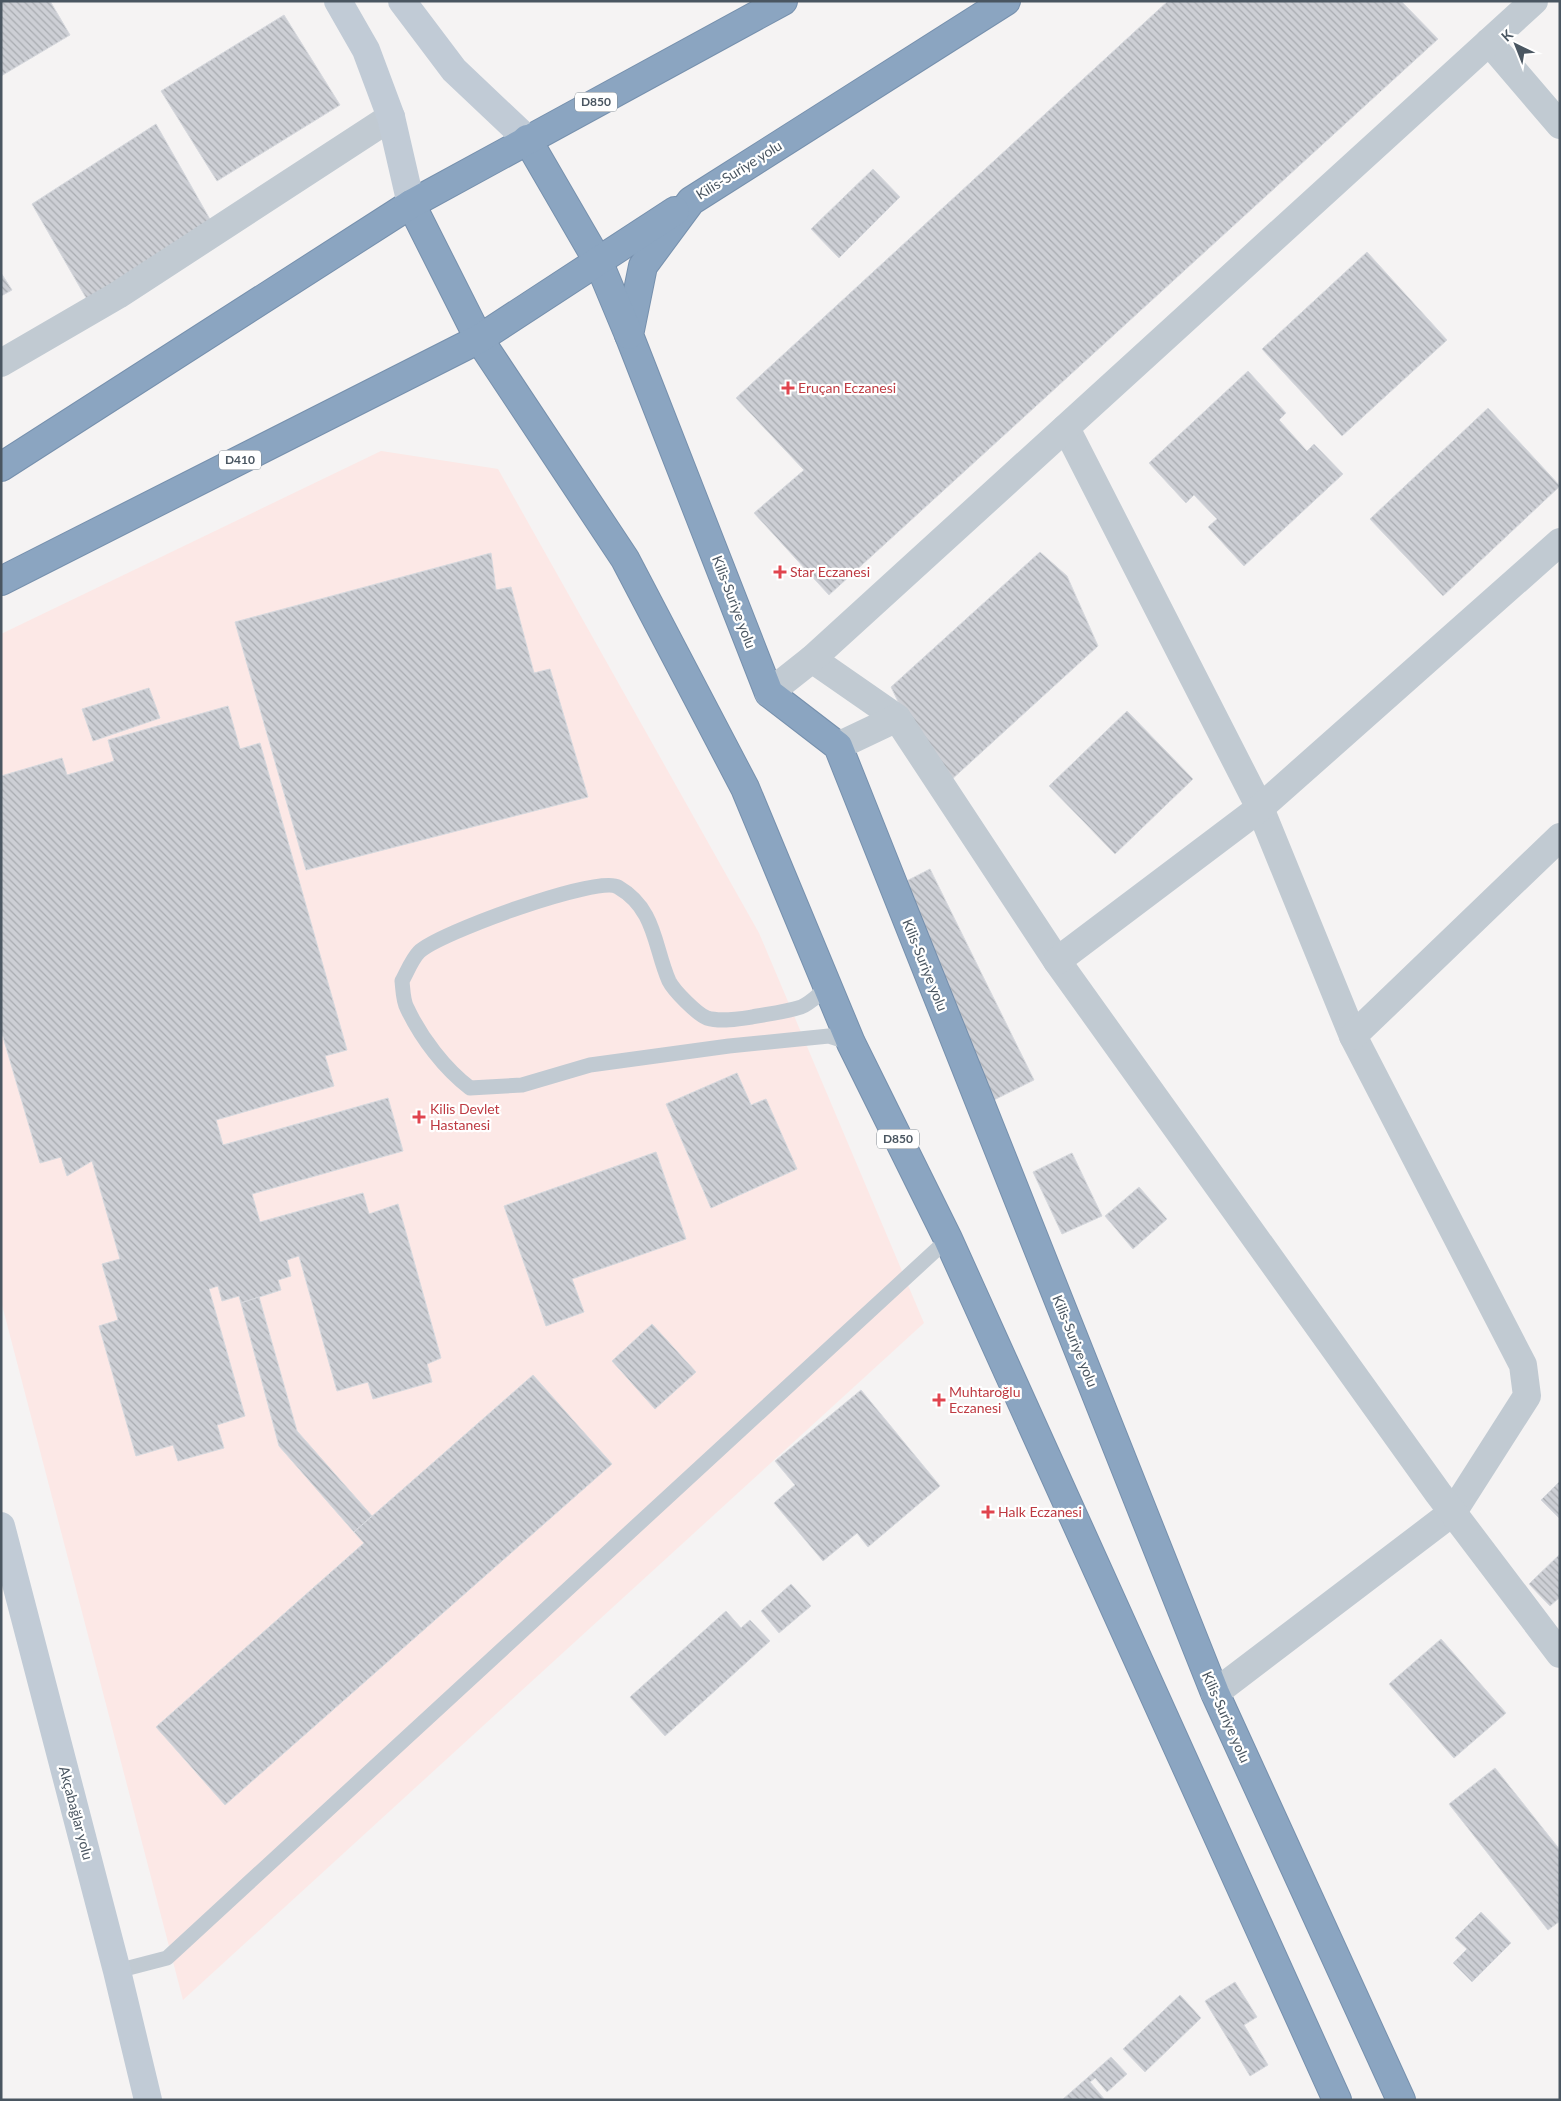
<svg xmlns="http://www.w3.org/2000/svg" width="1561" height="2101" viewBox="0 0 1561 2101" font-family="Lato,sans-serif">
  <style>
    .medical { fill: #fce8e6 }
    .building { fill: url(#building-back-hatch); stroke: #d7d9de }
    .lines { fill: none; stroke-linecap: round; stroke-linejoin: round }
    .highway-casing { stroke: #7690ad; stroke-width: 30 }
    .lane { stroke: #c1cad2; stroke-width: 15 }
    .street { stroke: #c1cad2; stroke-width: 28 }
    .secondary { stroke: #c1cbd6; stroke-width: 28 }
    .highway { stroke: #8ba5c1; stroke-width: 28 }
    .health-dot { fill: #e0444e; stroke: #fff; stroke-width: 2 }
    .labels { text-anchor: middle; stroke-width: 4.5; stroke-linejoin: round; paint-order: stroke }
    .shield { fill: #fff; stroke: #808990; stroke-width: 1 }
    .shield-label { font-size: 12px; font-weight: bold; fill: #4a5661 }
    .street-label { font-size: 14px; fill: #4a5661; stroke: #fff }
    .health-label { font-size: 14px; fill: #be3a42; stroke: #fff; text-anchor: start }
  </style>
  <defs>
    <pattern id="building-back-hatch" width="6" height="6" patternUnits="userSpaceOnUse" patternTransform="scale(1.25)"><rect width="6" height="6" fill="#cdcfd5"/><path d="M-1 5l2 2M0 0l6 6M5-1l2 2" fill="none" stroke="#a8abb0"/></pattern>
  </defs>
  <rect width="100%" height="100%" fill="#f5f3f3"/>
  <polygon class="medical" points="381,451 498,469 759,933 924,1323 183,2000 1,1301 1,634"/>
  <g class="building">
    <polygon points="1,1 50,1 70,35 1,76"/>
    <polygon points="1168,1 1401,1 1438,39 829,595 754,513 804,470 736,398"/>
    <polygon points="284,15 340,105 217,181 161,91"/>
    <polygon points="156,124 216,230 89,303 32,204"/>
    <polygon points="873,169 900,197 839,258 811,229"/>
    <polygon points="1367,252 1447,340 1342,436 1262,349"/>
    <polygon points="1,273 12,290 1,296"/>
    <polygon points="1248,371 1286,413 1279,420 1307,451 1314,444 1343,474 1244,566 1208,527 1217,519 1194,495 1186,503 1149,463"/>
    <polygon points="1488,408 1560,486 1443,596 1370,519"/>
    <polygon points="1040,552 1067,576 1098,646 950,781 928,763 891,687"/>
    <polygon points="491,553 496,590 511,587 534,673 550,669 588,797 306,870 235,622"/>
    <polygon points="149,688 160,718 93,741 82,709"/>
    <polygon points="228,706 240,749 260,743 347,1050 325,1056 334,1086 216,1120 223,1145 388,1098 403,1151 252,1194 260,1222 363,1193 369,1214 398,1204 441,1358 427,1364 432,1382 373,1399 368,1382 337,1391 299,1256 287,1260 291,1276 278,1280 281,1290 241,1303 239,1296 222,1301 218,1286 209,1289 245,1416 217,1425 224,1448 178,1461 173,1445 136,1456 99,1326 118,1320 102,1264 120,1259 92,1161 67,1176 61,1157 40,1163 1,1030 1,776 62,758 67,775 114,761 108,740"/>
    <polygon points="1127,711 1193,779 1115,854 1049,786"/>
    <polygon points="930,869 1034,1080 988,1103 883,893"/>
    <polygon points="737,1073 751,1105 766,1099 797,1169 711,1208 666,1104"/>
    <polygon points="656,1152 686,1239 572,1279 584,1312 546,1326 504,1206"/>
    <polygon points="1072,1153 1102,1216 1062,1234 1033,1172"/>
    <polygon points="1139,1187 1167,1219 1133,1249 1105,1216"/>
    <polygon points="259,1297 297,1431 372,1516 354,1532 279,1446 241,1303"/>
    <polygon points="652,1324 696,1372 655,1409 612,1361"/>
    <polygon points="533,1375 612,1464 225,1805 156,1727 364,1543 354,1532"/>
    <polygon points="861,1390 940,1486 868,1547 857,1533 823,1561 774,1503 795,1485 775,1461"/>
    <polygon points="1560,1481 1560,1519 1541,1500"/>
    <polygon points="1560,1554 1560,1597 1550,1606 1529,1584"/>
    <polygon points="791,1584 811,1606 779,1633 761,1611"/>
    <polygon points="726,1611 741,1628 750,1620 770,1641 665,1736 630,1697"/>
    <polygon points="1441,1639 1506,1713 1454,1758 1389,1684"/>
    <polygon points="1495,1768 1560,1850 1560,1921 1548,1930 1449,1804"/>
    <polygon points="1481,1912 1511,1943 1472,1982 1453,1963 1467,1949 1455,1938"/>
    <polygon points="1235,1982 1257,2017 1244,2025 1268,2065 1250,2076 1205,2001"/>
    <polygon points="1180,1995 1201,2018 1145,2072 1123,2049"/>
    <polygon points="1111,2057 1127,2074 1107,2092 1095,2078 1090,2082 1105,2100 1062,2100"/>
  </g>
  <g class="lines">
    <g class="highway-casing">
      <g id="highway">
        <polyline points="1006,1 691,201 643,266 629,335 769,693 838,746 1215,1693 1401,2100"/>
        <polyline points="527,139 599,263 629,335"/>
        <polyline points="411,204 479,339 625,559 745,788 851,1043 948,1239 1337,2100"/>
        <polyline points="1,467 411,204 783,1"/>
        <polyline points="1,581 479,339 675,211"/>
      </g>
    </g>
    <g class="lane">
      <path d="M828 987C820 993 810 1004 801 1007 785 1012 768 1014 752 1017 739 1019 720 1022 707 1018 697 1014 674 991 669 981 654 947 656 909 618 887 598 875 438 933 419 952 412 959 407 972 402 981 403 990 403 1001 407 1008 421 1038 445 1069 470 1088L522 1085 590 1065 729 1046 829 1036 851 1043"/>
      <polyline points="117,1971 167,1958 948,1239"/>
    </g>
    <g class="street">
      <polyline points="1489,42 1560,125"/>
      <polyline points="1,363 118,295 391,117"/>
      <polyline points="1066,428 1260,808 1353,1036 1523,1365 1527,1396 1453,1512 1215,1693"/>
      <polyline points="812,659 897,718"/>
      <polyline points="769,693 812,659 1534,1"/>
      <polyline points="838,746 897,718 1057,961 1438,1493 1560,1654"/>
      <polyline points="1057,961 1260,808 1560,542"/>
      <polyline points="1353,1036 1560,837"/>
    </g>
    <g class="secondary">
      <polyline points="338,1 366,50 391,117 411,204"/>
      <polyline points="402,1 454,70 527,139"/>
      <polyline points="1,1526 117,1971 148,2100"/>
    </g>
    <use href="#highway" class="highway"/>
  </g>
  <g class="health-dot">
    <path d="M785.5 380.5h5v5h5v5h-5v5h-5v-5h-5v-5h5z"/>
    <path d="M777.5 564.5h5v5h5v5h-5v5h-5v-5h-5v-5h5z"/>
    <path d="M416.5 1109.5h5v5h5v5h-5v5h-5v-5h-5v-5h5z"/>
    <path d="M936.5 1392.5h5v5h5v5h-5v5h-5v-5h-5v-5h5z"/>
    <path d="M985.5 1504.5h5v5h5v5h-5v5h-5v-5h-5v-5h5z"/>
  </g>
  <g class="labels">
    <g class="shield">
      <rect x="575" y="92.5" width="42" height="19" rx="4"/>
      <rect x="219" y="450.5" width="42" height="19" rx="4"/>
      <rect x="877" y="1129.5" width="42" height="19" rx="4"/>
    </g>
    <g class="shield-label">
      <text x="596" y="106">D850</text>
      <text x="240" y="464">D410</text>
      <text x="898" y="1143">D850</text>
    </g>
    <g class="street-label">
      <text transform="translate(739 170) rotate(-32)" y="5">Kilis-Suriye yolu</text>
      <text transform="translate(734 602) rotate(69)" y="5">Kilis-Suriye yolu</text>
      <text transform="translate(925 965) rotate(68)" y="5">Kilis-Suriye yolu</text>
      <text transform="translate(1075 1341) rotate(68)" y="5">Kilis-Suriye yolu</text>
      <text transform="translate(1226 1717) rotate(66)" y="5">Kilis-Suriye yolu</text>
      <text transform="translate(76 1813) rotate(75)" y="5">Akçabağlar yolu</text>
    </g>
    <g class="health-label">
      <text x="798" y="393">Eruçan Eczanesi</text>
      <text x="790" y="577">Star Eczanesi</text>
      <text x="430" y="1114">Kilis Devlet<tspan x="430" dy="16">Hastanesi</tspan></text>
      <text x="949" y="1397">Muhtaroğlu<tspan x="949" dy="16">Eczanesi</tspan></text>
      <text x="998" y="1517">Halk Eczanesi</text>
    </g>
  </g>
  <rect width="1561" height="2101" fill="none" stroke="#4a5661" stroke-width="5"/>
  <g transform="translate(1516 45) rotate(317)" stroke="#ffffff" stroke-width="4" paint-order="stroke">
  <path d="M0-4L9 19L0 12L-9 19Z" fill="#4a5661"/>
  <text y="-8" font-size="14" font-weight="bold" text-anchor="middle" fill="#4a5661">K</text>
  </g>
</svg>
